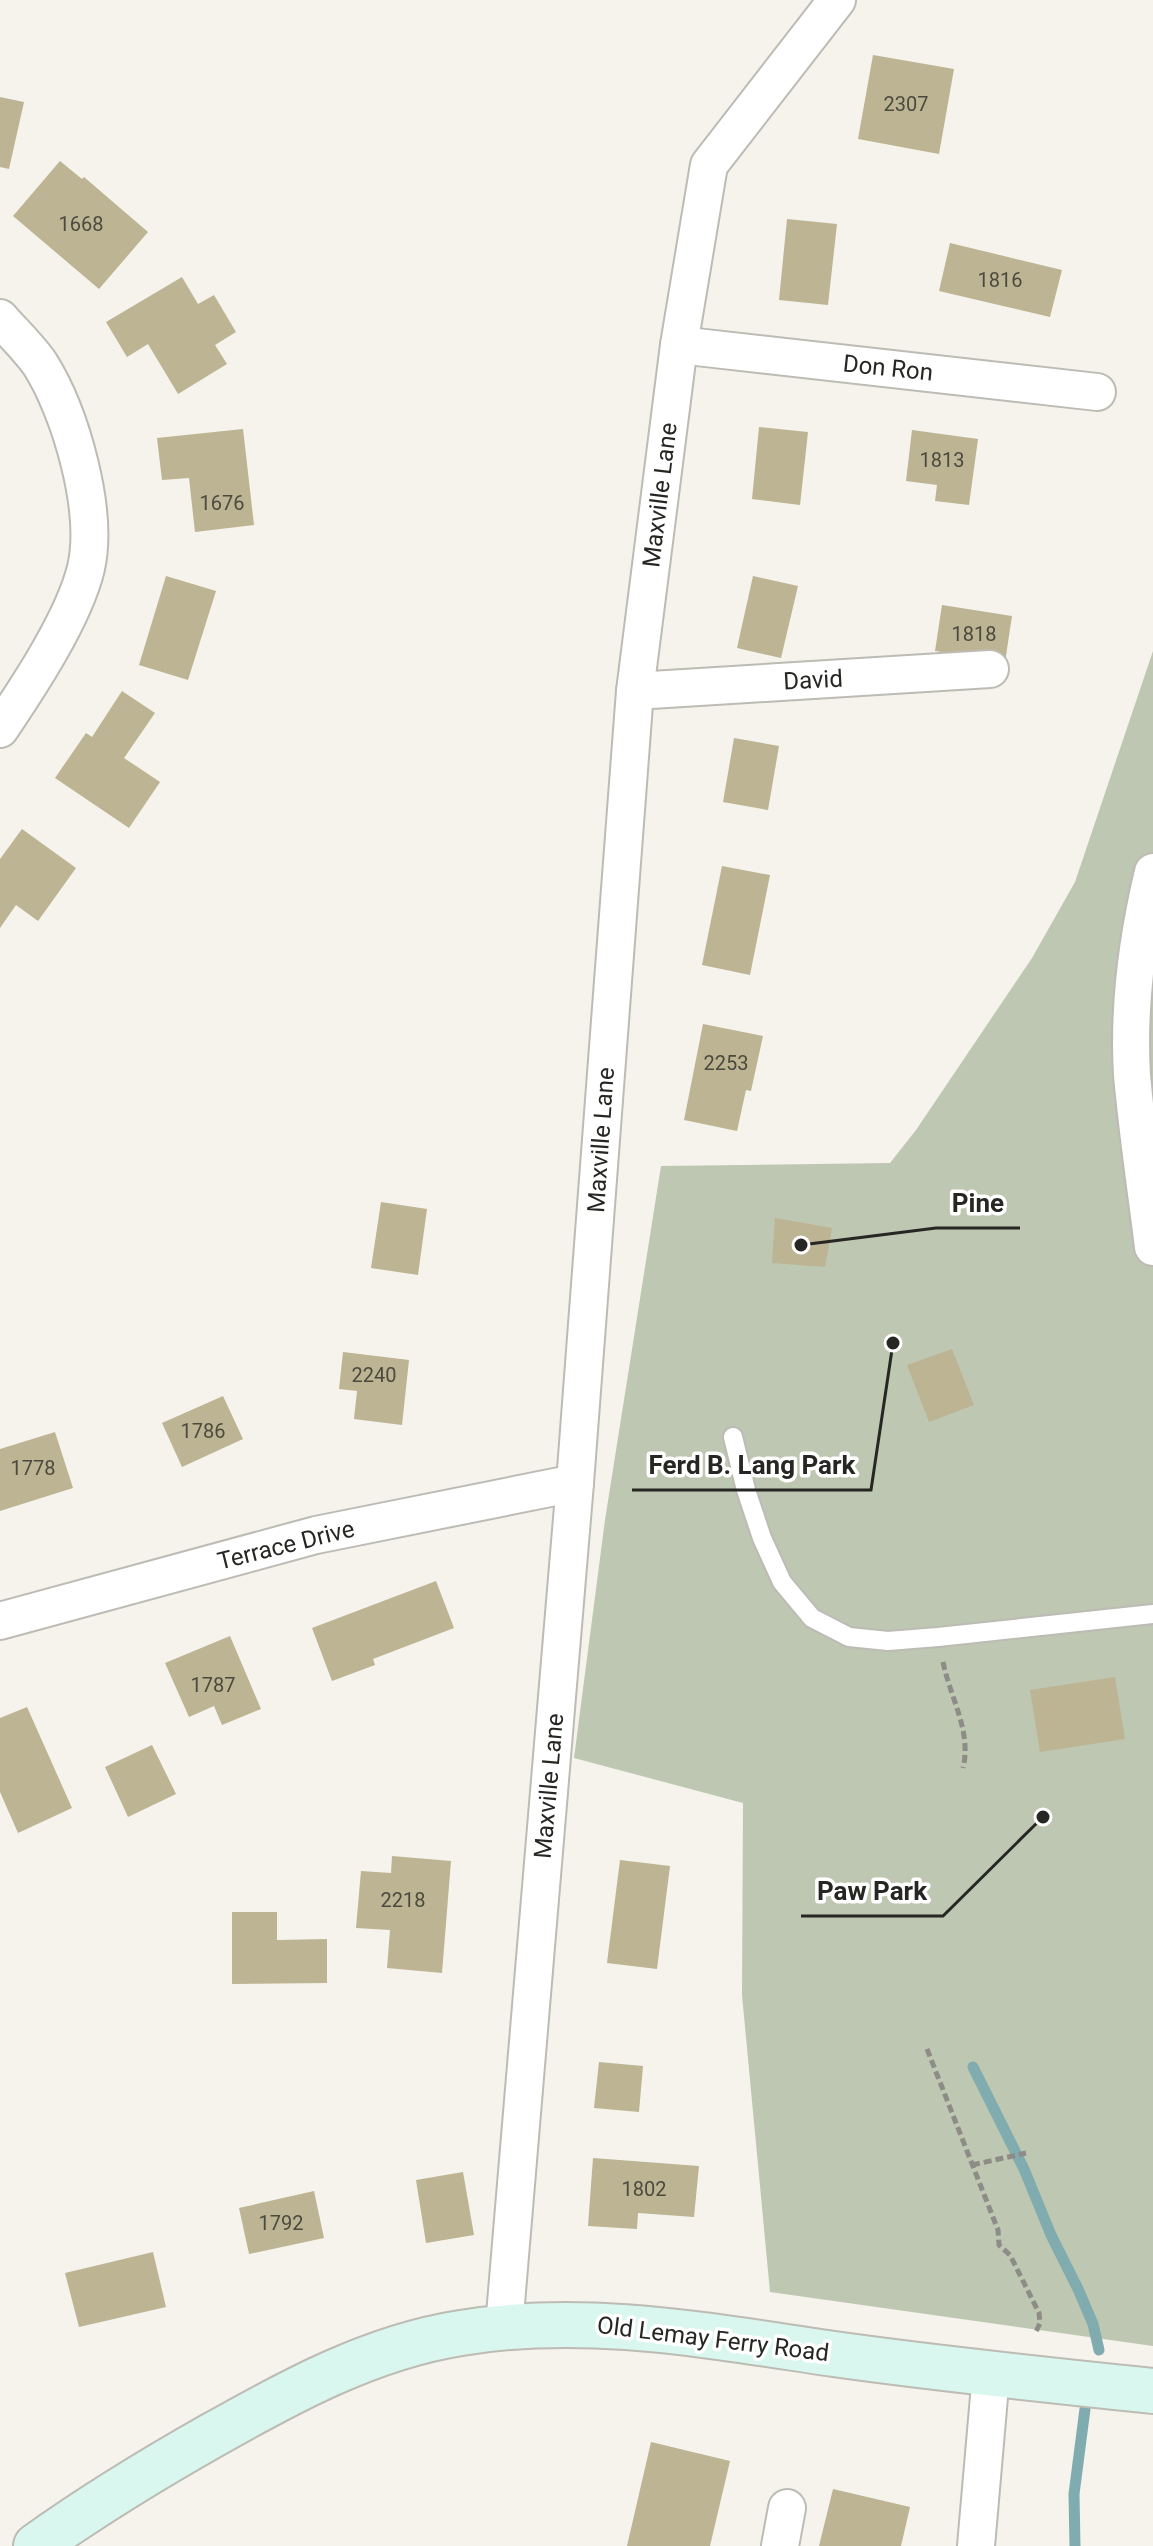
<svg xmlns="http://www.w3.org/2000/svg" width="1153" height="2546" viewBox="0 0 1153 2546" font-family="Roboto,sans-serif">
  <style>
    .green { fill: #bec7b1 }
    .lines { fill: none; stroke-linecap: round; stroke-linejoin: round }
    .stream { stroke: #80acaf; stroke-width: 11 }
    .building { fill: #bdb493 }
    .lane-casing { stroke: #bcbbb4; stroke-width: 22 }
    .street-casing { stroke: #bcbbb4; stroke-width: 40 }
    .secondary-casing { stroke: #bcbbb4; stroke-width: 48 }
    .path { stroke: #8d8c87; stroke-width: 5; stroke-dasharray: 8 4; stroke-linecap: butt }
    .lane { stroke: #fff; stroke-width: 18 }
    .street { stroke: #fff; stroke-width: 36 }
    .secondary { stroke: #d9f7ee; stroke-width: 44 }
    .labels { text-anchor: middle; stroke-width: 7; stroke-linejoin: round; paint-order: stroke }
    .number-label { font-size: 20px; fill: #4c4a3f }
    .street-label { font-size: 24px; fill: #262623; stroke: #fff }
    .leader { fill: none; stroke: #262623; stroke-width: 3 }
    .callout-dot { fill: #262623; stroke: #fff; stroke-width: 3 }
    .callout-label { font-size: 26px; text-anchor: middle; font-weight: bold; fill: #262623; stroke: #fff; stroke-width: 7; stroke-linejoin: round; paint-order: stroke }
  </style>
  <rect width="100%" height="100%" fill="#f5f3ec"/>
  <polygon class="green" points="1153,651 1153,2346 770,2292 742,1995 743,1803 574,1758 605,1520 661,1166 890,1163 916,1130 1032,958 1075,882"/>
  <g class="lines">
    <g class="stream">
      <polyline points="973,2067 1024,2169 1051,2235 1078,2289 1093,2324 1099,2350"/>
      <polyline points="1075,2546 1074,2494 1085,2409"/>
    </g>
  </g>
  <g class="building">
    <polygon points="873,55 954,69 939,154 858,139"/>
    <polygon points="0,97 24,102 9,169 0,167"/>
    <polygon points="60,161 82,179 84,177 148,232 99,289 13,216"/>
    <polygon points="787,219 837,224 828,305 779,300"/>
    <polygon points="950,243 1062,270 1050,317 939,291"/>
    <polygon points="182,277 198,304 214,295 236,332 215,345 227,364 178,394 148,344 127,357 106,322"/>
    <polygon points="759,427 808,432 800,505 752,499"/>
    <polygon points="243,429 254,525 195,532 189,478 162,480 157,438"/>
    <polygon points="912,430 978,439 969,505 935,501 937,485 906,481"/>
    <polygon points="166,576 216,591 188,680 139,665"/>
    <polygon points="753,576 798,586 781,658 737,648"/>
    <polygon points="942,605 1012,616 1005,662 935,651"/>
    <polygon points="122,691 155,713 124,758 160,782 129,828 55,778 86,733 92,737"/>
    <polygon points="734,738 779,746 768,810 723,802"/>
    <polygon points="22,829 76,868 38,921 16,905 0,928 0,859"/>
    <polygon points="722,866 770,875 750,975 702,965"/>
    <polygon points="703,1024 763,1036 751,1091 746,1090 737,1131 684,1120"/>
    <polygon points="381,1202 427,1209 418,1275 371,1268"/>
    <polygon points="775,1218 832,1228 825,1267 772,1263"/>
    <polygon points="952,1349 974,1405 929,1422 907,1365"/>
    <polygon points="343,1352 409,1360 402,1425 354,1419 357,1391 339,1389"/>
    <polygon points="223,1396 243,1439 182,1467 162,1423"/>
    <polygon points="55,1432 73,1488 0,1511 0,1449"/>
    <polygon points="436,1581 454,1628 373,1659 375,1665 332,1681 312,1628"/>
    <polygon points="230,1636 261,1709 222,1725 214,1706 189,1717 165,1663"/>
    <polygon points="1115,1677 1125,1739 1040,1752 1030,1690"/>
    <polygon points="27,1707 72,1808 18,1833 0,1792 0,1718"/>
    <polygon points="152,1745 176,1794 128,1817 105,1767"/>
    <polygon points="392,1856 451,1861 442,1973 387,1968 390,1930 356,1928 361,1871 391,1873"/>
    <polygon points="620,1860 670,1866 657,1969 607,1963"/>
    <polygon points="232,1912 277,1912 277,1940 327,1939 327,1983 232,1984"/>
    <polygon points="599,2062 643,2066 639,2112 594,2108"/>
    <polygon points="593,2158 699,2166 694,2217 638,2213 637,2229 588,2226"/>
    <polygon points="463,2172 474,2235 426,2243 416,2180"/>
    <polygon points="314,2191 324,2238 249,2254 239,2208"/>
    <polygon points="153,2252 166,2307 79,2327 65,2273"/>
    <polygon points="651,2442 730,2461 710,2546 627,2546"/>
    <polygon points="833,2489 910,2507 901,2546 819,2546"/>
  </g>
  <g class="lines">
    <g class="lane-casing">
      <polyline id="lane" points="733,1437 746,1490 762,1538 782,1582 812,1618 849,1637 888,1641 938,1637 1153,1614"/>
    </g>
    <g class="street-casing">
      <g id="street">
        <path d="M0 318C13 333 29 348 40 364 71 413 99 511 86 568 74 618 29 686 0 729"/>
        <polyline points="679,345 1097,392"/>
        <polyline points="635,691 990,669"/>
        <path d="M1153 872C1137 938 1128 1007 1132 1075 1137 1132 1146 1190 1153 1247"/>
        <polyline points="0,1621 316,1535 575,1483"/>
        <polyline points="504,2327 575,1483 635,691 679,345 709,165 837,0"/>
        <polyline points="780,2546 787,2508"/>
        <polyline points="976,2546 991,2374"/>
      </g>
    </g>
    <g class="secondary-casing">
      <path id="secondary" d="M36 2546C92 2506 151 2470 211 2436 289 2392 371 2347 461 2333 587 2312 710 2336 834 2354 940 2369 1047 2380 1153 2391"/>
    </g>
    <g class="path">
      <path d="M943 1662C950 1697 972 1732 963 1768"/>
      <polyline points="927,2049 998,2230 999,2245 1010,2255 1039,2313 1040,2323 1035,2334"/>
      <polyline points="972,2165 1026,2153"/>
    </g>
    <use href="#lane" class="lane"/>
    <use href="#street" class="street"/>
    <use href="#secondary" class="secondary"/>
  </g>
  <g class="labels">
    <g class="number-label">
      <text x="906" y="111">2307</text>
      <text x="81" y="231">1668</text>
      <text x="1000" y="287">1816</text>
      <text x="942" y="467">1813</text>
      <text x="222" y="510">1676</text>
      <text x="974" y="641">1818</text>
      <text x="726" y="1070">2253</text>
      <text x="374" y="1382">2240</text>
      <text x="203" y="1438">1786</text>
      <text x="33" y="1475">1778</text>
      <text x="213" y="1692">1787</text>
      <text x="403" y="1907">2218</text>
      <text x="644" y="2196">1802</text>
      <text x="281" y="2230">1792</text>
    </g>
    <g class="street-label">
      <text transform="translate(888 368) rotate(6)" y="8">Don Ron</text>
      <text transform="translate(660 495) rotate(-83)" y="8">Maxville Lane</text>
      <text transform="translate(813 680) rotate(-3)" y="8">David</text>
      <text transform="translate(601 1140) rotate(-86)" y="8">Maxville Lane</text>
      <text transform="translate(286 1545) rotate(-14)" y="8">Terrace Drive</text>
      <text transform="translate(549 1786) rotate(-85)" y="8">Maxville Lane</text>
      <text transform="translate(713 2339) rotate(7)" y="8">Old Lemay Ferry Road</text>
    </g>
  </g>
  <path class="leader" d="M801 1245L936 1228H1020M893 1343L871 1490H632M1043 1817L943 1916H801"/>
  <g class="callout-dot">
    <circle cx="801" cy="1245" r="8"/>
    <circle cx="893" cy="1343" r="8"/>
    <circle cx="1043" cy="1817" r="8"/>
  </g>
  <g class="callout-label">
    <text x="978" y="1212">Pine</text>
    <text x="752" y="1474">Ferd B. Lang Park</text>
    <text x="872" y="1900">Paw Park</text>
  </g>
</svg>
